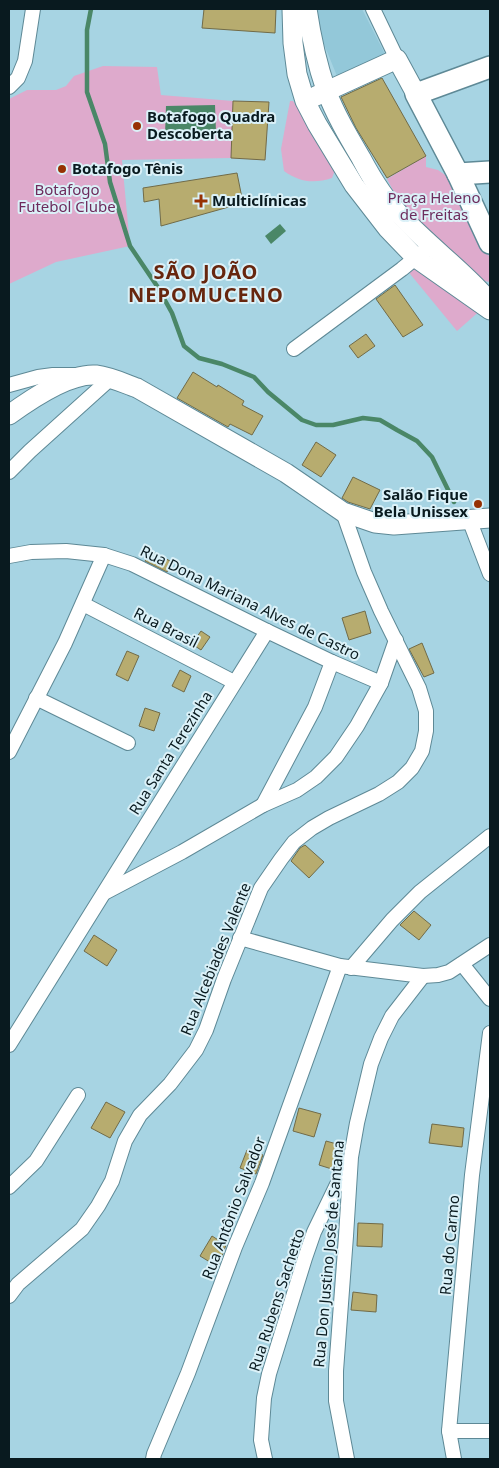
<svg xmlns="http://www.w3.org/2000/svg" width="499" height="1468" viewBox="0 0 499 1468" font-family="'Noto Sans',sans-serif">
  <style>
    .built { fill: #93c8d9 }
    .green { fill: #deaacc }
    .water { fill: #4a8767 }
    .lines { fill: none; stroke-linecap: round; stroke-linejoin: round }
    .stream { stroke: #4a8767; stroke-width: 4.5 }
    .building { fill: #b7ac6f; stroke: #716b48 }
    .minor-casing { stroke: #5e8996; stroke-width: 16 }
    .secondary-casing { stroke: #5e8996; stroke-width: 21 }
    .primary-casing { stroke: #5e8996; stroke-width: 24 }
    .minor { stroke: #fff; stroke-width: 14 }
    .secondary { stroke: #fff; stroke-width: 19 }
    .primary { stroke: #fff; stroke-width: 21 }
    .poi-dot { fill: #963103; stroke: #dbf1f8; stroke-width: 2 }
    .labels { text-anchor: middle; stroke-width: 4; stroke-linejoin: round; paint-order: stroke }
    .poi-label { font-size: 15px; font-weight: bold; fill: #091a1f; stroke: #dbf1f8; text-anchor: start }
    .park-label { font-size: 15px; fill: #6e2c5d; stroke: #dbf1f8 }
    .street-label { font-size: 15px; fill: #091a1f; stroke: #dbf1f8 }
    .district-label { font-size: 20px; font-weight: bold; letter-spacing: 1px; fill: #67260e; stroke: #dbf1f8 }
  </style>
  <rect width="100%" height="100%" fill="#a7d4e3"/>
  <polygon class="built" points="317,9 362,9 387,58 337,76 319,32"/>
  <g class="green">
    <polygon points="103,66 157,67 161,95 233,101 269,102 265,160 231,158 122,160 130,246 56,262 9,284 9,99 27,90 56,90 66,86 74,76"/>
    <path d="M290 101H293L338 162 332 178C314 184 299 182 284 171L281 149Z"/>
    <polygon points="426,156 426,167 438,170 448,177 473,217 490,259 490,282 484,281 451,262 411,224 387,179"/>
    <polygon points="420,264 483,308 457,331 406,269"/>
  </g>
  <g class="water">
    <polygon points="215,105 216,132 165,135 166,106"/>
    <polygon points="280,224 286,231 271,244 265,236"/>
  </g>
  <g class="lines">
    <polyline class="stream" points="91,9 87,30 87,92 105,144 110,182 130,246 157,286 172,313 184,346 199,358 222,364 254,377 268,392 302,420 316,425 333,425 363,418 380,420 397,430 417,441 432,457 454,502"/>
  </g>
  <g class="building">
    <polygon points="204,9 276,9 275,33 202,28"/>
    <polygon points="382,78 426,156 387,178 356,128 341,97"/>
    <polygon points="233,101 269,102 265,160 231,158"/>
    <polygon points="237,173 243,203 161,226 159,199 144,202 143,188"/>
    <polygon points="395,285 423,325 403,337 376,299"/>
    <polygon points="366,334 375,346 358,358 349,346"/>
    <polygon points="193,372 217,387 218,385 244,401 242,405 263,416 252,435 230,424 228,427 177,398"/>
    <polygon points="316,442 336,455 321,477 302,465"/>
    <polygon points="353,477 380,490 370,509 348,502 342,498"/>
    <polygon points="151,551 172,562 167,572 145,561"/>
    <polygon points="365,611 371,633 349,640 342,618"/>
    <polygon points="201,631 210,637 201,650 192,644"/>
    <polygon points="422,643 434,673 424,677 409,649"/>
    <polygon points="127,651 139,656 128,681 116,675"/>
    <polygon points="180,670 191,676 184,692 172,686"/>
    <polygon points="145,708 160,713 154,731 139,726"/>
    <polygon points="305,845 324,862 309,878 291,861 300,848"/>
    <polygon points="414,911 431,925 419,940 400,925"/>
    <polygon points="94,935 117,950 107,966 84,951"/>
    <polygon points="106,1102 125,1112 110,1138 91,1128"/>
    <polygon points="299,1108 321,1114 314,1137 293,1131"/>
    <polygon points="432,1124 464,1128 462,1147 429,1143"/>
    <polygon points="326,1141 344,1146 341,1157 335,1170 319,1165"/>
    <polygon points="247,1150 263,1155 256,1174 240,1168"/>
    <polygon points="358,1223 383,1224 382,1247 357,1246"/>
    <polygon points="212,1236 226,1245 218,1267 200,1256"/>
    <polygon points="353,1292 377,1295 376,1312 351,1310"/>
  </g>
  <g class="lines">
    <g class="minor-casing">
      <g id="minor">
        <polyline points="373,9 397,59"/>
        <polyline points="9,87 18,78 25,61 33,9"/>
        <polyline points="294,349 402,269 430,246"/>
        <polyline points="9,385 38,377 53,375 76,375"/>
        <polyline points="9,472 30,451 111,378"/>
        <polyline points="469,519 490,574"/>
        <polyline points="9,556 31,552 66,551 104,555 132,564 267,631 332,662 381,683"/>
        <polyline points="83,604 234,682"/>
        <polyline points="36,698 128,743"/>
        <polyline points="9,752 65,643 104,555"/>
        <polyline points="263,805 315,707 332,662"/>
        <polyline points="106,892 182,852 263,805 297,790 316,777 336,757 357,726 381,683 396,640"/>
        <polyline points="240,938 340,966 423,976 438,975 449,972 490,945"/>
        <polyline points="462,964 490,999"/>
        <polyline points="351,968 392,920 420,892 490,836"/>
        <polyline points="9,1045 267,631"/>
        <polyline points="9,1187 36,1161 78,1095"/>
        <polyline points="9,1296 18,1284 82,1229 98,1206 112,1181 125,1141 140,1115 170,1084 196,1050 206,1030 224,979 261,888 281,859 294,842 312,828 329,818 379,794 398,782 412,768 422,751 426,731 426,711 419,688 381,611 364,572 343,512"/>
        <polyline points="449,1431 490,1431"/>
        <polyline points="153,1459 154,1454 188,1373 235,1247 262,1183 340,966"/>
        <polyline points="265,1459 261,1440 264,1398 269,1374 305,1258 314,1232 347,1164"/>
        <polyline points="347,1459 336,1401 336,1371 346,1236 351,1157 357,1123 371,1064 381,1038 392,1016 423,976"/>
        <polyline points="454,1459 449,1431 472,1175 490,1033"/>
      </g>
    </g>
    <g class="secondary-casing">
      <g id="secondary">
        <polyline points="292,9 293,43 297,74 305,101 317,124 354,185 388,229 416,258 490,310"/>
        <path d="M307 9C311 36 317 64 326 90 335 114 348 136 361 158 372 179 385 200 402 217 427 244 457 266 482 293"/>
        <polyline points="316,96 397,59 416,94"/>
        <path d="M9 415C31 399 69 373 96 375 111 377 123 383 137 388L286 473 343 512 375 523 394 525 490 518"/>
      </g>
    </g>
    <g class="primary-casing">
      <g id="primary">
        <polyline points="490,67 416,94 458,174 490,243"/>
        <polyline points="458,174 490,172"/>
      </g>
    </g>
    <use href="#minor" class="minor"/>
    <use href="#secondary" class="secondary"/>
    <use href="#primary" class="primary"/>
  </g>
  <g class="poi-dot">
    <circle cx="137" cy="126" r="5"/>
    <circle cx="62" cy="169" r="5"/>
    <path d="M198.5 193.5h5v5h5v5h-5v5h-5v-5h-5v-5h5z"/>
    <circle cx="478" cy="504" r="5"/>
  </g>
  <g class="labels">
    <g class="poi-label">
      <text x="147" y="122">Botafogo Quadra<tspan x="147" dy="17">Descoberta</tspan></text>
      <text x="72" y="174">Botafogo Tênis</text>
      <text x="212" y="206">Multiclínicas</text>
      <text x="468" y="500" text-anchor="end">Salão Fique<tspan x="468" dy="17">Bela Unissex</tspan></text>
    </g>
    <g class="park-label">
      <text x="67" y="195">Botafogo<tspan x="67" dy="17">Futebol Clube</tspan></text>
      <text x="434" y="203">Praça Heleno<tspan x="434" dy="17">de Freitas</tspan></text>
    </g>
    <g class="street-label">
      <text transform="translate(250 603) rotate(26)" y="5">Rua Dona Mariana Alves de Castro</text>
      <text transform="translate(166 628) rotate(27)" y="5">Rua Brasil</text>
      <text transform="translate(171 753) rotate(-58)" y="5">Rua Santa Terezinha</text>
      <text transform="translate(216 959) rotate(-68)" y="5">Rua Alcebiades Valente</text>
      <text transform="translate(234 1208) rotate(-69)" y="5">Rua Antônio Salvador</text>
      <text transform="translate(450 1245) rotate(-85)" y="5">Rua do Carmo</text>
      <text transform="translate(329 1254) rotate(-85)" y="5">Rua Don Justino José de Santana</text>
      <text transform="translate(277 1300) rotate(-72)" y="5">Rua Rubens Sachetto</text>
    </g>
    <g class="district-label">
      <text x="206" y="279">SÃO JOÃO<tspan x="206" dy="23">NEPOMUCENO</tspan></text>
    </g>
  </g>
  <rect width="499" height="1468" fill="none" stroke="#091a1f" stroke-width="20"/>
</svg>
